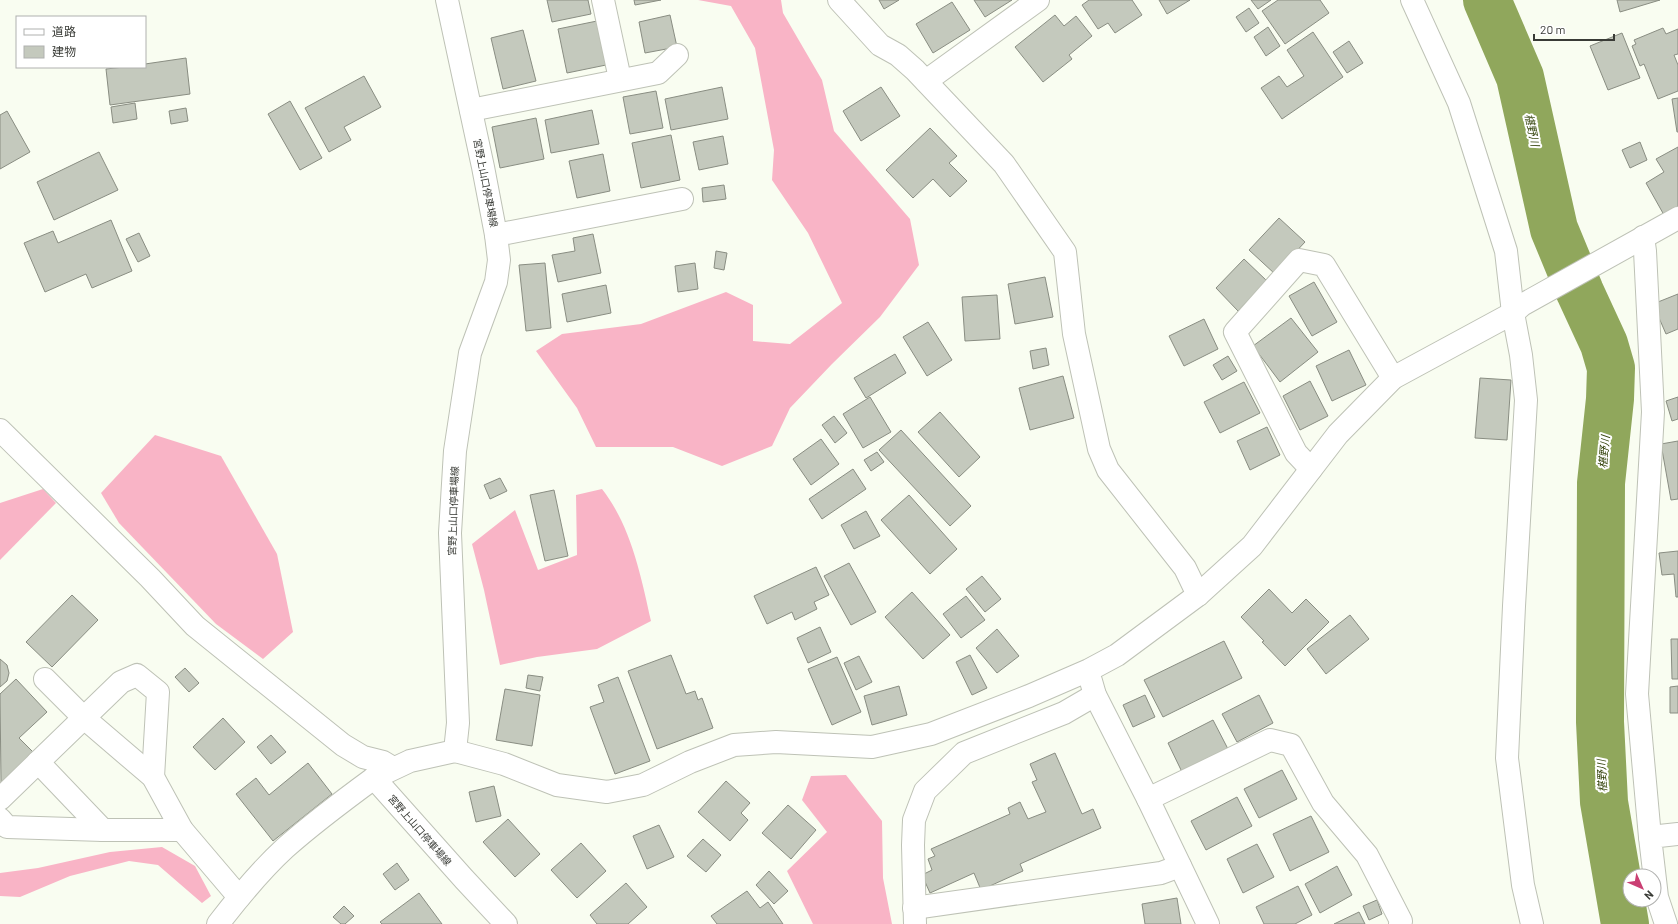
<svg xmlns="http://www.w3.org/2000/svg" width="1678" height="924" viewBox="0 0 1678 924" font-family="Barlow,'Noto Sans JP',sans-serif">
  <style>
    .forest { fill: #f9b4c6 }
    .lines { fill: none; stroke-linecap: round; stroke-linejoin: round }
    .river { stroke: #90a75c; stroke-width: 48 }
    .building { fill: #c4c9bd; stroke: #898d82 }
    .minor-casing { stroke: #bec2b6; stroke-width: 24 }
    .major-casing { stroke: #bec2b6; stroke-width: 24 }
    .minor { stroke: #fff; stroke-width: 22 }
    .major { stroke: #fff; stroke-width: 22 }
    .labels { text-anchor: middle; stroke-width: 4; stroke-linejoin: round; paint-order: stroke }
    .street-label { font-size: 10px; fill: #393b36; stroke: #fff }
    .water-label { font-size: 11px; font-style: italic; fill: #36450d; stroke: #fff }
  </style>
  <rect width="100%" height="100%" fill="#f9fdf1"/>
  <g class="forest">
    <polygon points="698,0 781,0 783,13 822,80 834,131 910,219 919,265 880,317 832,364 790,408 772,446 722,466 673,447 596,447 577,408 536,351 562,334 641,324 726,292 753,305 753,341 790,344 842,303 808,233 772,180 774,150 755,48 731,6"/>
    <polygon points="155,435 221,456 277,554 293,632 263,659 216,624 119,523 101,493"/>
    <polygon points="43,489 56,503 0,560 0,503"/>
    <path d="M602 489C631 526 641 576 651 621L597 649 537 657 500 665 484 590 472 544 515 510 538 570 577 555 576 495Z"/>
    <polygon points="846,775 882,821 883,878 892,924 813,924 787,871 827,832 802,800 811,776"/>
    <polygon points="162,847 195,866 211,896 202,903 158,865 129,861 70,876 20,897 0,896 0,873 38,868 110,852"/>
  </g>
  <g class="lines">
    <polyline class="river" points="1487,0 1520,77 1554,229 1580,292 1604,344 1611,368 1610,399 1601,483 1600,722 1604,802 1625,924"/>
  </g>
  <g class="building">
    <polygon points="547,0 588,0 591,14 552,22"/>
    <polygon points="634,0 661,0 635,5"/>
    <polygon points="879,0 899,0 884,9"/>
    <polygon points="974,0 1012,0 985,17"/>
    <polygon points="1089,0 1132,0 1142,15 1115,33 1108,23 1098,29 1082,5"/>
    <polygon points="1159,0 1190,0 1167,14"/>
    <polygon points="1251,0 1271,0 1258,9"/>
    <polygon points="1278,0 1320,0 1329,13 1285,44 1262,11"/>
    <polygon points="1617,0 1660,0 1620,12"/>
    <polygon points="952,2 970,30 933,53 916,24"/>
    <polygon points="1249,8 1259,23 1246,32 1236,17"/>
    <polygon points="670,15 677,47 645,53 639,22"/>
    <polygon points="1055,15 1064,26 1076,16 1092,36 1069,55 1072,59 1043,82 1015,47"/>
    <polygon points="597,21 606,65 567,73 558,29"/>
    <polygon points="1268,27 1280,46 1266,56 1254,37"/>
    <polygon points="1663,28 1666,34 1678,29 1678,54 1674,55 1678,65 1678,91 1658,99 1644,64 1640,66 1632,46 1636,44 1634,40"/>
    <polygon points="523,30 536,81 503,89 491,38"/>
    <polygon points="1313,32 1343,77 1282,119 1261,88 1279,76 1287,87 1304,76 1287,50"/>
    <polygon points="1622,33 1640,78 1608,90 1590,46"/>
    <polygon points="1349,41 1363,63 1347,73 1333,52"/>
    <polygon points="186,58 190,94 110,105 106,69 124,67 145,67 145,64"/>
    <polygon points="364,76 381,107 344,127 351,140 329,152 305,108"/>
    <polygon points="722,87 728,119 671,130 665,99"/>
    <polygon points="881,87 900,116 861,141 843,111"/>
    <polygon points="656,91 663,128 630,134 623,97"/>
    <polygon points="1678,98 1678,132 1677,132 1672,99"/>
    <polygon points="290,101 322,158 300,170 268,114"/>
    <polygon points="135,103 137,119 113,123 111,107"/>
    <polygon points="186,108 188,121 171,124 169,111"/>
    <polygon points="592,110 599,144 551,153 545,120"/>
    <polygon points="7,111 30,152 0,169 0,115"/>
    <polygon points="536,118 544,159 500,168 492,127"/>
    <polygon points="930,128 957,156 949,163 967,181 950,197 933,179 913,198 886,170"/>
    <polygon points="671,135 680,180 641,188 632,143"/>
    <polygon points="723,136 728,164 699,170 693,142"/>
    <polygon points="1640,142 1647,160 1630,168 1622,150"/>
    <polygon points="1678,147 1678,207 1664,215 1646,183 1664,172 1656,159"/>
    <polygon points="99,152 118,190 54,220 37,182"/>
    <polygon points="603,154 610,191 577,198 569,161"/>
    <polygon points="724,185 726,199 703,202 702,188"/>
    <polygon points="1279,218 1305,242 1275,274 1249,250"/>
    <polygon points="111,220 132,271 92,288 86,274 45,292 24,243 53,231 58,243"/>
    <polygon points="139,233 150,256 138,262 126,239"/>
    <polygon points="593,234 601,273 558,282 552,255 575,251 573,238"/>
    <polygon points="716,251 727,253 724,270 714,268"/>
    <polygon points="1244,259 1267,281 1238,311 1216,288"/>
    <polygon points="545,263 551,328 526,331 519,265"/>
    <polygon points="695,263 698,289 678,292 675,266"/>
    <polygon points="1045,277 1053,317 1015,324 1008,284"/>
    <polygon points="1314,282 1337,322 1312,336 1289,296"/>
    <polygon points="606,285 611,313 567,322 562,294"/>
    <polygon points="1678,294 1678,329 1666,334 1653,304"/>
    <polygon points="997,295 1000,339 965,341 962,297"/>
    <polygon points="1291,318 1318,352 1280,382 1253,346"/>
    <polygon points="1204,319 1218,349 1184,366 1169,336"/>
    <polygon points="928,322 952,360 927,376 903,337"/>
    <polygon points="1046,348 1049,365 1033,369 1030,351"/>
    <polygon points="1349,350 1366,385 1332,401 1316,366"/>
    <polygon points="895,354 906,373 866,398 854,378"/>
    <polygon points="1228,356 1237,371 1222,380 1213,365"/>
    <polygon points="1063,376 1074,418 1030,430 1019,388"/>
    <polygon points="1480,378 1511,380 1507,440 1475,438"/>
    <polygon points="1310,381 1328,416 1300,430 1283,396"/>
    <polygon points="1244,382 1260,413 1220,433 1204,402"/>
    <polygon points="870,397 891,432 863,448 843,414"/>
    <polygon points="1678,397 1678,419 1672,421 1666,401"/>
    <polygon points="940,412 980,457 959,477 918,432"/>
    <polygon points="834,416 847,433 835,443 822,425"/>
    <polygon points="1267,427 1280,455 1250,470 1237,441"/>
    <polygon points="901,430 971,506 950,526 879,450"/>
    <polygon points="821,439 839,464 811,485 793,459"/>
    <polygon points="1678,441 1678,499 1671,500 1661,444"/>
    <polygon points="877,452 884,462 871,471 864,460"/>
    <polygon points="853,469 866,489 822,519 809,499"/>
    <polygon points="500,478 507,491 490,499 484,485"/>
    <polygon points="554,490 568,556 545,561 530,495"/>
    <polygon points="909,495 957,549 930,574 881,520"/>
    <polygon points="866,511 880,536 854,549 841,525"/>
    <polygon points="1678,551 1678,597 1676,597 1674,574 1662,575 1659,553"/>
    <polygon points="849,563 876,612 851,625 824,576"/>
    <polygon points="816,567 829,595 814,602 817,609 795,620 792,612 767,624 754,596"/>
    <polygon points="982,576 1001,599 985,612 966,589"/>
    <polygon points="1269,589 1292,613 1306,599 1329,622 1285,666 1262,642 1264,641 1241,617"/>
    <polygon points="912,592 950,635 923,659 885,617"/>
    <polygon points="72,595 98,620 52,667 26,642"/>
    <polygon points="966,596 985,620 961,638 943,614"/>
    <polygon points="1350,615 1369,639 1326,674 1307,649"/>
    <polygon points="820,627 831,652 808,663 797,638"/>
    <polygon points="997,629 1019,656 997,673 976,648"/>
    <polygon points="1671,639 1678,639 1678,679 1672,679"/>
    <polygon points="1224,641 1242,678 1163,717 1144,680"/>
    <polygon points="671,655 686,694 695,691 698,700 702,698 713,728 657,749 628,671"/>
    <polygon points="970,655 987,688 972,695 956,662"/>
    <polygon points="859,656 872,682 856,690 844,663"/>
    <polygon points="837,657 861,712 832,725 808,669"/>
    <polygon points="0,659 7,665 9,673 7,681 0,687"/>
    <polygon points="185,668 199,683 189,692 175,677"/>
    <polygon points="528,675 543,677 540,691 526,688"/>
    <polygon points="618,677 650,761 615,774 590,707 604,702 598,685"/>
    <polygon points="16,679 47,712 19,738 33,752 1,783 0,694"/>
    <polygon points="899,686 907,715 872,725 864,696"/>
    <polygon points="1678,686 1678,713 1670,713 1670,687"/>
    <polygon points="505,689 540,695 532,746 496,740"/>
    <polygon points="1145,695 1155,717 1133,727 1123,705"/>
    <polygon points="1259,695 1273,723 1237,742 1222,714"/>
    <polygon points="223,718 245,742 215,770 193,747"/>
    <polygon points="1213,720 1228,749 1182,772 1168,743"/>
    <polygon points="271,735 286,752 271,764 257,747"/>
    <polygon points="1055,753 1082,814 1093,809 1101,828 1020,864 1023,871 981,890 974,873 930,893 922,875 932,870 928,859 935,856 931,849 1010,814 1008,808 1020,802 1028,819 1046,812 1032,782 1037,780 1030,764"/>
    <polygon points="308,763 332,794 273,841 236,794 256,778 269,795"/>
    <polygon points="1282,770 1297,799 1259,818 1244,789"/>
    <polygon points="726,781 750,803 741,813 748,820 730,841 698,812"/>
    <polygon points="494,786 501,816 476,822 469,792"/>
    <polygon points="1237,797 1252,826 1206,850 1191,821"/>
    <polygon points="788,805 816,830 791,859 762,833"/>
    <polygon points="1311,816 1329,852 1290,871 1273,834"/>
    <polygon points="508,819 540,854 515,877 483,842"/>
    <polygon points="659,825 674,857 647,869 633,836"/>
    <polygon points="703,839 721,855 706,872 687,856"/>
    <polygon points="581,843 606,871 577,898 551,870"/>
    <polygon points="1257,844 1274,877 1243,893 1227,859"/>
    <polygon points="397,863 409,880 395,890 383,874"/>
    <polygon points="1337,866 1352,895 1320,913 1305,884"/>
    <polygon points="769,871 788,891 774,904 756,885"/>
    <polygon points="626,883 647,907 628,924 597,924 590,915"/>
    <polygon points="1298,886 1312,915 1295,924 1264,924 1256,907"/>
    <polygon points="747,891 760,908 768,902 783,924 717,924 711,916"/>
    <polygon points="419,893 442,924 382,924 380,922"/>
    <polygon points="1177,898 1181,924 1145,924 1142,904"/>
    <polygon points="1377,900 1382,914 1369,920 1363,906"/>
    <polygon points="344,906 354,916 345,924 341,924 333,917"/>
    <polygon points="1359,912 1365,924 1334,924"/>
  </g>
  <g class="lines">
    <g class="minor-casing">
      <g id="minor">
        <polyline points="603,0 620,79"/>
        <polyline points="839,0 880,45 898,55 915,70 1004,164 1065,252 1074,334 1099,449 1108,470 1185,568 1198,595"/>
        <polyline points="1412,0 1459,103 1506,251 1513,313 1521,355 1526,400 1514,606 1507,758 1523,885 1532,924"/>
        <polyline points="926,81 1038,0"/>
        <polyline points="471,110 658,73 677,55"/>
        <polyline points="496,235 682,199"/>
        <polyline points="1643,237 1645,251 1653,412 1637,694 1650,837"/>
        <polyline points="0,430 150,578 195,626 343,745 363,757 383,762 393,768"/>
        <polyline points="1311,469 1296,453 1235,332 1299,260 1324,265 1393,378"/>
        <polyline points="45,679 84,718 153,777 182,830 239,897"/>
        <polyline points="1091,681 1095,695 1148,799 1208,924"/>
        <polyline points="455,751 504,764 557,785 607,792 643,785 690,762 734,745 776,742 872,747 931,734 1029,696 1089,670 1117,655 1198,595 1252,546 1338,434 1393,378 1513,313 1522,305 1678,218"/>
        <polyline points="38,762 103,830"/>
        <polyline points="0,799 121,682 137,675 158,692 153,777"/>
        <polyline points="1148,799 1270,740 1291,745 1323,803 1367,855 1401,921 1400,924"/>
        <polyline points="0,819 7,827 103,830 182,830"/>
        <polyline points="914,908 1161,873 1180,866"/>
        <path d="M218 924C238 898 260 871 285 848 313 823 344 800 374 778"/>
        <polyline points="915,924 913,845 914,820 925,791 964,753 1064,713 1095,695"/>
        <polyline points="1666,924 1657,897 1650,837 1678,834"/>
      </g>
    </g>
    <g class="major-casing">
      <polyline id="major" points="447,0 483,167 496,235 499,260 496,282 470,353 455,451 450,533 458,723 455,751 410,761 374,778 464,879 506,924"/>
    </g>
    <use href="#minor" class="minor"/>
    <use href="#major" class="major"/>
  </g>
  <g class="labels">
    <g class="street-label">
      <text transform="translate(486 183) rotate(79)" y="4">宮野上山口停車場線</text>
      <text transform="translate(453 511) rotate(-88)" y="4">宮野上山口停車場線</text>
      <text transform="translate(420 830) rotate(49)" y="4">宮野上山口停車場線</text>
    </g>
    <g class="water-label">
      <text transform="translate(1532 130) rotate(78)" y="4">椹野川</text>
      <text transform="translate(1604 452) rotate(-85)" y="4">椹野川</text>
      <text transform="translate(1602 776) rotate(-93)" y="4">椹野川</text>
    </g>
  </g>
  <rect x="16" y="16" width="130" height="52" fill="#ffffff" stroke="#b0b1af"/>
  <rect x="24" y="29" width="20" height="6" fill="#ffffff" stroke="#b0b1af"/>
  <text x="52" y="36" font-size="12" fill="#393b36">道路</text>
  <rect x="24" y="46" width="20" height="12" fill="#c4c9bd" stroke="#b0b1af"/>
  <text x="52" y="56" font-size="12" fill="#393b36">建物</text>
  <g transform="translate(1642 888) rotate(135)"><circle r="19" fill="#ffffff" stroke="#b0b1af"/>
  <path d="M0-3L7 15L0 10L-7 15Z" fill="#ca3f73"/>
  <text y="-6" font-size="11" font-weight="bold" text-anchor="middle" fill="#393b36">N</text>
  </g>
  <path d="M1534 34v6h80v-6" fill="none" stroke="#393b36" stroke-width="2"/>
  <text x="1540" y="34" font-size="12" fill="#393b36" stroke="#ffffff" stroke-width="3" paint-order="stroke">20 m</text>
</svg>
